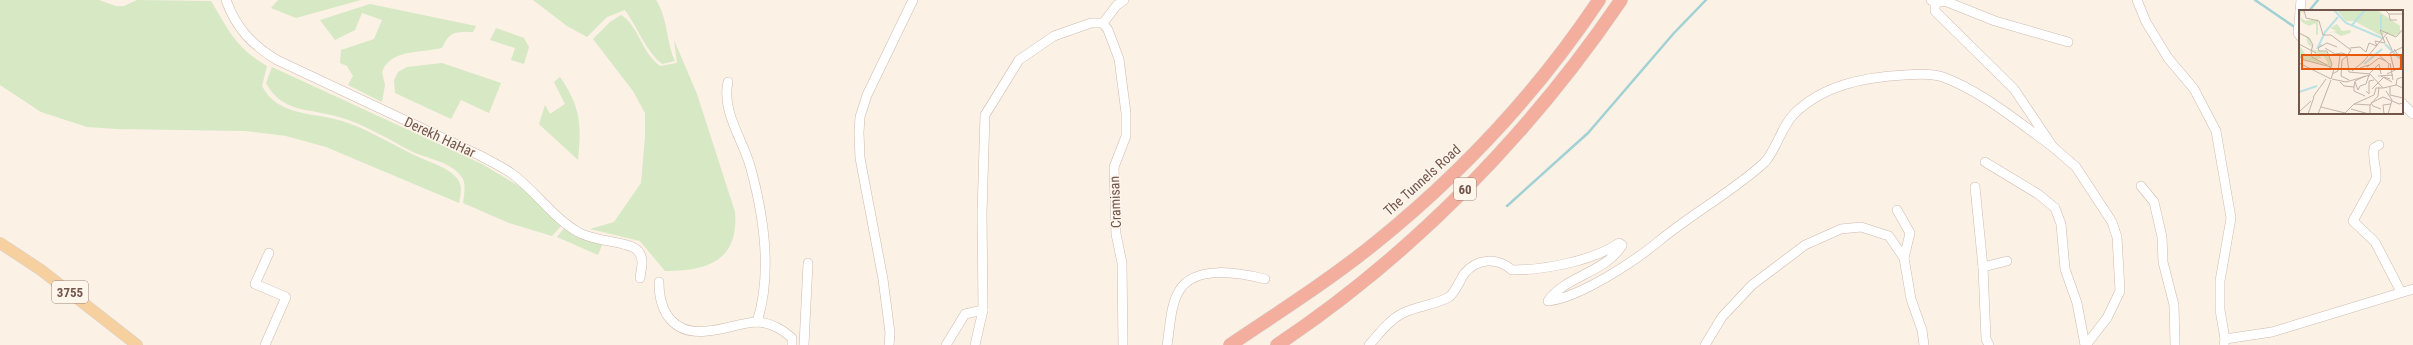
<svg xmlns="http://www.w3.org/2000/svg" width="2413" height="345" viewBox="0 0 2413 345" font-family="'Roboto Condensed',sans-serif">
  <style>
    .green { fill: #d6e8c4 }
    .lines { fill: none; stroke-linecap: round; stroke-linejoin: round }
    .stream { stroke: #a1d1d5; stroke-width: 2.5 }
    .minor-casing { stroke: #cfbaaf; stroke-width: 10 }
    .major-casing { stroke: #d8d0cd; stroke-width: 12 }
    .highway-casing { stroke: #d8d0cd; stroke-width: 14 }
    .minor { stroke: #fff; stroke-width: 9 }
    .major { stroke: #f7d0a0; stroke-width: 11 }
    .highway { stroke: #f3ae9e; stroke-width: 13 }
    .labels { text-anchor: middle; stroke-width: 3; stroke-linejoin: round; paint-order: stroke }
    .shield { fill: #fef5eb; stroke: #9d867b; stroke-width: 1 }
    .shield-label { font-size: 13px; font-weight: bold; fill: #73564b }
    .street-label { font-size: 14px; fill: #73564b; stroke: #fef5eb }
    .inset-river { fill: none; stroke: #bae1e4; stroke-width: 2 }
    .inset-road { fill: none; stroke: #c5b3a7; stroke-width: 1 }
    .view { fill: #e8590c; fill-opacity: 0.15; stroke: #e8590c; stroke-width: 2 }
    .inset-edge { fill: none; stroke: #73564b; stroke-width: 2 }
  </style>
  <rect width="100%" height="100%" fill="#fbf1e5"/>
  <g class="green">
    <path d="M0 0H99L116 6H124L137 0 211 1C229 31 236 48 267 66L262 86C278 117 314 112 342 121 367 129 388 142 410 153 425 161 444 165 456 177 463 184 461 194 459 203L326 147 286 136 245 131 117 129 87 127 41 112 0 85Z"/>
    <polygon points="278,0 361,0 296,18 271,8"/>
    <path d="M533 0H656C668 18 666 42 675 61L662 64C645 50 638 28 625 10L607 17 587 37 567 26Z"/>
    <path d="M370 4 476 26 473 32C454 32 450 31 442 48 421 53 390 49 382 72L385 85 382 102 348 85 353 76 347 66 340 63 341 50 374 39 382 20 362 13 355 30 335 40 320 20Z"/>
    <path d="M621 15C639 26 641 52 660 66L677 63 674 40 697 94 735 212C739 261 707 271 665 271L640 241 590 229 614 222 641 183 645 137V113L633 91 593 39 610 22Z"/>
    <polygon points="496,28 524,38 529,47 524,64 511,60 515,48 490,40"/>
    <polygon points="442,63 501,83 489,113 461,100 451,119 395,93 394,80 398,72 407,67"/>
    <path d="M272 67 482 164 529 192 563 224 552 236 509 223 463 203C464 194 467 183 461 176 450 161 427 159 411 151 388 139 364 124 339 117 310 108 283 114 266 83Z"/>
    <path d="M560 77C580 106 582 124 578 160L539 124 545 105 550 114 565 104 554 82Z"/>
    <polygon points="565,227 602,245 598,255 557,237"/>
  </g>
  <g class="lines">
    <g class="stream">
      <polyline points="2255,0 2296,28"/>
      <polyline points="2309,11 2318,0"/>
      <polyline points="1507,206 1588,133 1674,33 1706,0"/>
    </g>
    <g class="minor-casing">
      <g id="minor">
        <path d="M226 0C236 28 252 45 277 60L479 155C490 161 501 166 511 173 535 190 552 217 578 232 594 242 630 241 638 251 645 259 641 269 640 278"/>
        <polyline points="1931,0 1935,3 1935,11 2014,89 2053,147 2076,167 2112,222 2117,237 2120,291 2107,318 2086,345"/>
        <polyline points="2137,0 2146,22 2168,58 2194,89 2216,131 2231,218 2220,281 2220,310 2225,339"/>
        <polyline points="1935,3 1945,1 1995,21 2068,42"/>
        <polyline points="2300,11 2301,0"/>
        <polyline points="2300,12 2298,33 2300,36"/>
        <path d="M728 82C721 112 744 141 751 169 764 217 772 275 757 322"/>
        <polyline points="2402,103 2413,114"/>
        <path d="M2379 145 2374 148C2372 159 2377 168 2376 179L2353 221 2375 242 2401 292"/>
        <polyline points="1985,162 2038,194 2055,208 2061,224 2065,269 2077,303 2085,345"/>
        <polyline points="2141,186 2154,202 2162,237 2163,262 2174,305 2175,345"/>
        <polyline points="1975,187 1983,267 1986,339 1989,345"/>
        <polyline points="1897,210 1910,233 1904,258"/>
        <polyline points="1983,267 2007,261"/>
        <path d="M659 282C659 313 674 335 707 331 724 330 740 323 756 322 770 322 782 329 792 338V345"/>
        <polyline points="265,345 286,297 255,284 269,253"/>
        <polyline points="804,345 808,263"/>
        <polyline points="889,345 890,333 883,279 860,158 859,133 860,117 867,95 913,0"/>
        <polyline points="946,345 965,314 983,310"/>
        <polyline points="975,345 983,310 982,213 985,115 1019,60 1054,36 1091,23 1103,23"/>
        <polyline points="1123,345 1122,263 1116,234 1114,167 1126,136 1126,113 1119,59 1108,30 1103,23 1117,5 1124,0"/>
        <path d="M1167 345C1170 329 1170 306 1179 291 1195 264 1240 273 1265 279"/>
        <path d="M1369 345C1379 334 1389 320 1403 313 1417 306 1435 305 1449 297 1455 293 1460 280 1464 274 1477 258 1497 257 1512 270 1544 270 1593 261 1619 243L1622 245C1607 272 1565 276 1548 301 1579 298 1635 261 1659 241 1693 213 1732 192 1764 163 1776 151 1781 127 1794 114 1823 85 1865 77 1904 75 1915 74 1932 73 1943 77 1983 92 2018 122 2053 147"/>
        <polyline points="1705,345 1722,317 1752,285 1805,245 1841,229 1861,227 1889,236 1904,258 1911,299 1922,330 1924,345"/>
        <polyline points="2224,345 2225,339 2272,332 2413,289"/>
      </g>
    </g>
    <g class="major-casing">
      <polyline id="major" points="0,243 41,270 137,345"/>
    </g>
    <g class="highway-casing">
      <g id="highway">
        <path d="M1230 345C1279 312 1328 281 1374 244 1461 174 1537 93 1599 0"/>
        <path d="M1277 345C1412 255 1530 134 1621 0"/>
      </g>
    </g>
    <use href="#minor" class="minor"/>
    <use href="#major" class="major"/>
    <use href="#highway" class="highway"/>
  </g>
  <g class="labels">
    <g class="shield">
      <rect x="1454" y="178" width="22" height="22" rx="3"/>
      <rect x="52" y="281" width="36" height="22" rx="3"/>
    </g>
    <g class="shield-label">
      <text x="1465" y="194">60</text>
      <text x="70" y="297">3755</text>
    </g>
    <g class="street-label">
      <text transform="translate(440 137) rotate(25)" y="5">Derekh HaHar</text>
      <text transform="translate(1422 180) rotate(-42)" y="5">The Tunnels Road</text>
      <text transform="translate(1115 202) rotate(-92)" y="5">Cramisan</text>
    </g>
  </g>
  <g transform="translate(2299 10)">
    <rect width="104" height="104" fill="#fbf1e5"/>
    <path d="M0 0H6L5 4 3 1 1 7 6 11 19 9V24L17 25V13L10 16 3 12 0 7ZM38 0H78L101 16V23L95 26 86 23 83 26 55 11H47ZM38 14 43 21 52 20 51 23 42 26 35 22 27 23 38 21 31 18ZM1 25 7 26 10 28 15 40 28 42 33 55 30 56 3 49 0 46V35L7 45H11L27 55 29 53 24 45 17 43 23 48 17 49 14 45 17 43 13 41 14 38 9 34 7 27Z" fill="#d6e8c4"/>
    <path class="inset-river" d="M35 0 47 13 83 28M53 15 66 0M82 20V5M86 34 101 49M23 35 19 37 26 22 39 7M65 54 83 39M0 82 18 76"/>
    <path class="inset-road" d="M5 0 7 8 20 11 24 25H32L52 40 48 46 50 62 71 64M86 0 90 4H104M90 4 91 10H98M0 23 10 28 14 35 12 41M87 27 93 40M0 34 17 43M26 38 36 44 43 43 49 45M51 38 61 37 67 42 70 33 78 36 76 31 86 33 81 20 97 27 104 19M95 39 104 52M12 41 13 47 28 55M91 43 95 59M91 43 104 37M79 44 90 54 89 59M0 46 5 50 32 57 33 54 28 41H20L19 38 28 33 38 37M48 46 43 50 42 66 50 70M0 53 32 69M91 53 94 70M30 57 35 59 32 69M61 58 70 55 68 57 80 48 87 51M53 61 64 52 89 22M33 64 39 61 41 45M70 64 80 54 82 64M71 64 84 78 97 75 104 78M88 64 104 56M66 66 56 71 55 77V81L66 86M79 66 94 65M82 66 93 72M33 69 47 72 71 65M41 72 45 76 55 77M56 72 59 80 61 76 67 74 70 65M97 75 98 69 104 67M91 77V85L104 88M73 79 85 67 91 69M67 81 70 84V71L75 70M87 81 93 90 89 104M14 87 27 69M55 94 71 95M22 97 46 103 55 94 75 85 77 78H84M52 99 70 104M82 99 74 96 72 93 84 87 100 94 104 93M0 102 12 91M9 104 15 87M19 104 32 70M71 104V95L79 86 80 77M85 104 84 95 92 94"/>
    <path class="view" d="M3 45H102V59H3Z"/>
    <rect width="104" height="104" class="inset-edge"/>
  </g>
</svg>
